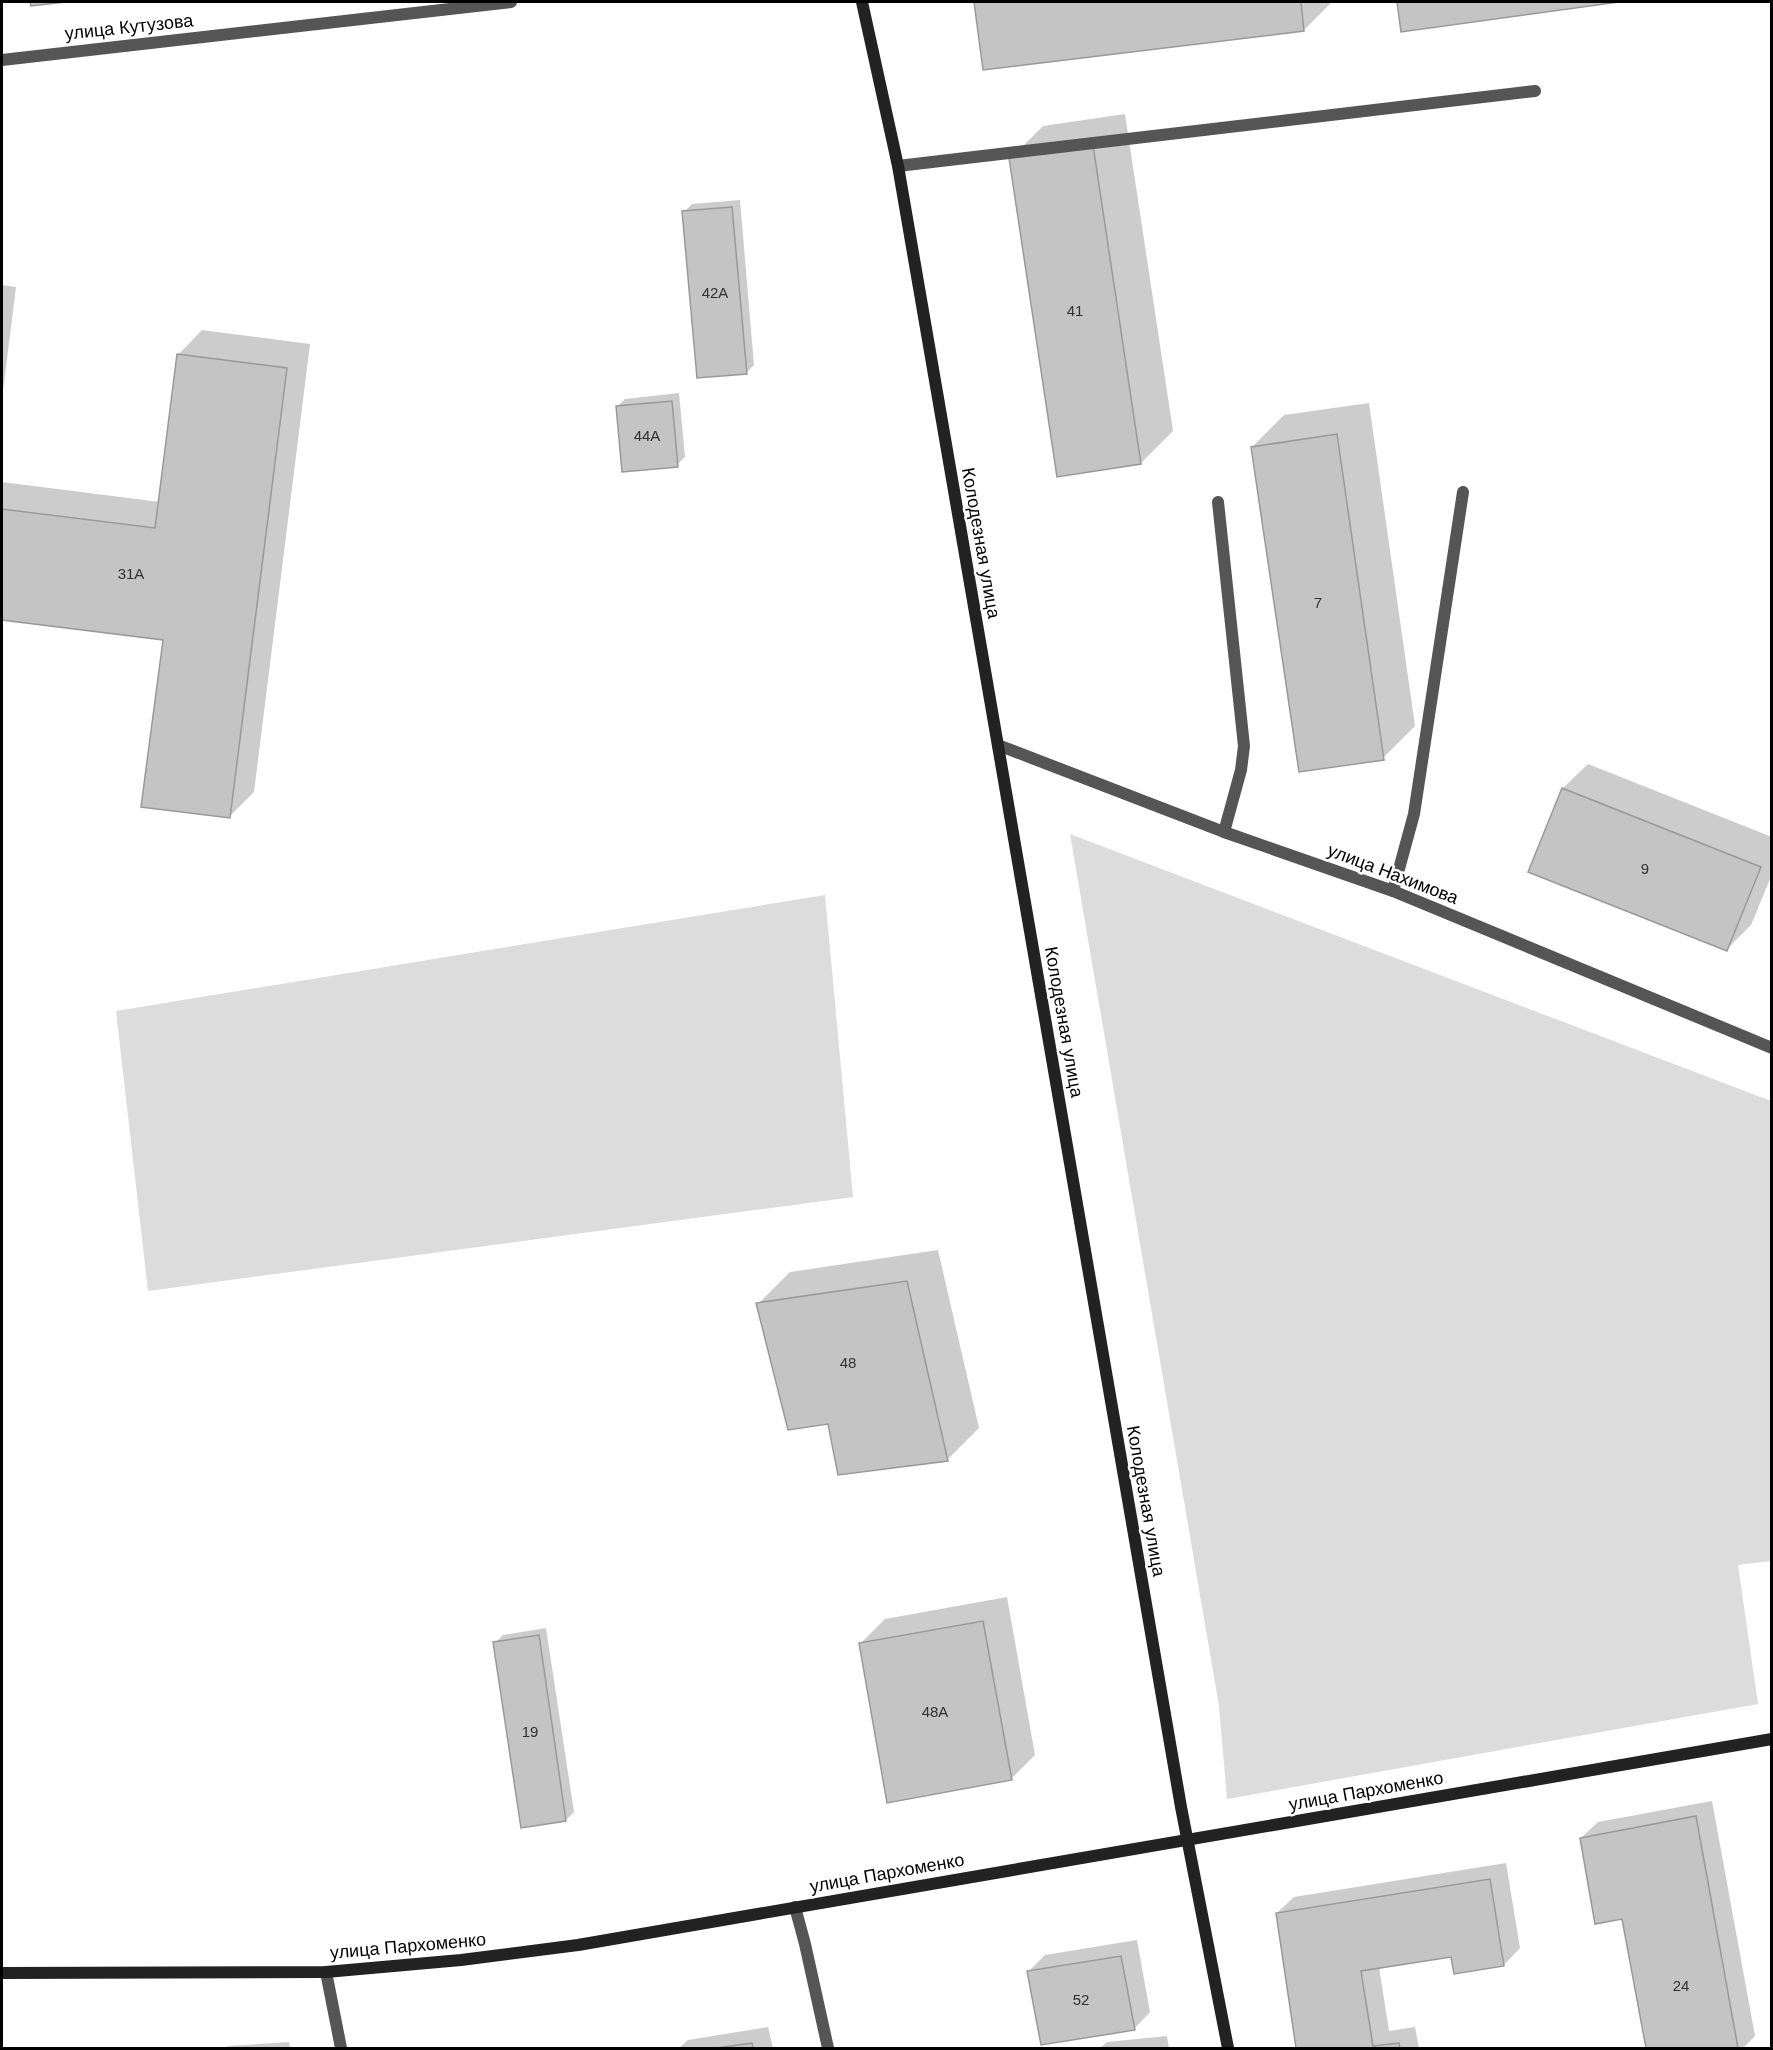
<svg xmlns="http://www.w3.org/2000/svg" width="1773" height="2050" viewBox="0 0 1773 2050" font-family="Helvetica,sans-serif">
  <style>
    .green { fill: #dcdcdc }
    .shadow { fill: #0003 }
    .building { fill: #c4c4c4; stroke: #999; stroke-width: 1.5 }
    .lines { fill: none; stroke-linecap: round; stroke-linejoin: round }
    .lane { stroke: #555; stroke-width: 12 }
    .street { stroke: #555; stroke-width: 12 }
    .secondary { stroke: #222; stroke-width: 12 }
    .labels { text-anchor: middle; stroke-width: 5; stroke-linejoin: round; paint-order: stroke }
    .number-label { font-size: 15px; fill: #313131 }
    .street-label { font-size: 18px; fill: #000; stroke: #fff }
  </style>
  <rect width="100%" height="100%" fill="#fff"/>
  <g class="green">
    <polygon points="1070,834 1771,1101 1771,1561 1738,1565 1758,1704 1227,1799 1219,1706"/>
    <polygon points="825,895 853,1197 148,1291 116,1011"/>
  </g>
  <g class="shadow">
    <polygon points="976,2 1332,2 1304,30 984,69"/>
    <polygon points="1398,2 1608,2 1402,30"/>
    <polygon points="1125,114 1173,431 1141,463 1011,158 1043,126"/>
    <polygon points="740,200 754,365 746,373 684,212 692,204"/>
    <polygon points="2,285 16,287 2,399"/>
    <polygon points="202,330 310,344 254,792 230,816 164,639 2,619 2,482 160,502 178,355"/>
    <polygon points="679,393 685,457 677,465 617,407 625,399"/>
    <polygon points="1369,403 1415,726 1383,758 1252,447 1284,415"/>
    <polygon points="1588,764 1772,837 1772,874 1751,925 1727,949 1530,871 1563,788"/>
    <polygon points="938,1250 979,1428 947,1460 829,1422 758,1304 790,1272"/>
    <polygon points="1007,1597 1035,1755 1011,1779 860,1644 885,1619"/>
    <polygon points="546,1628 574,1812 566,1820 495,1643 503,1635"/>
    <polygon points="1712,1801 1755,2036 1743,2048 1647,2048 1623,1917 1581,1838 1598,1822"/>
    <polygon points="1506,1863 1520,1948 1504,1965 1452,1955 1379,1967 1389,2031 1415,2027 1419,2048 1298,2048 1277,1913 1294,1897"/>
    <polygon points="1137,1940 1150,2012 1134,2029 1029,1971 1045,1955"/>
    <polygon points="768,2027 773,2048 679,2048 688,2040"/>
    <polygon points="1167,2036 1169,2048 1100,2048 1107,2042"/>
    <polygon points="289,2042 290,2048 226,2048 228,2046"/>
  </g>
  <g class="building">
    <polygon points="30,2 66,2 31,6"/>
    <polygon points="974,2 1301,2 1304,31 983,70"/>
    <polygon points="1397,2 1619,2 1401,32"/>
    <polygon points="1093,145 1141,464 1057,477 1009,158"/>
    <polygon points="732,207 747,374 697,378 682,211"/>
    <polygon points="177,354 287,368 230,818 141,807 163,640 2,620 2,509 155,528"/>
    <polygon points="672,401 678,467 622,472 616,406"/>
    <polygon points="1337,434 1384,760 1299,772 1251,447"/>
    <polygon points="1562,788 1761,867 1727,951 1528,872"/>
    <polygon points="907,1281 948,1461 838,1475 828,1424 788,1430 756,1303"/>
    <polygon points="983,1621 1012,1780 887,1803 859,1643"/>
    <polygon points="539,1635 566,1821 521,1828 493,1642"/>
    <polygon points="1696,1816 1738,2048 1646,2048 1622,1919 1595,1924 1580,1838"/>
    <polygon points="1490,1879 1504,1966 1454,1974 1451,1957 1361,1971 1373,2046 1399,2043 1400,2048 1296,2048 1276,1913"/>
    <polygon points="1121,1956 1135,2030 1041,2045 1027,1971"/>
    <polygon points="752,2043 753,2048 716,2048"/>
  </g>
  <g class="lines">
    <g class="lane">
      <polyline points="898,166 1535,91"/>
      <polyline points="1218,502 1244,746 1241,770 1224,832"/>
      <polyline points="1393,891 1414,814 1463,492"/>
    </g>
    <g class="street">
      <polyline points="2,60 511,2"/>
      <polyline points="998,745 1224,832 1393,891 1772,1048"/>
      <polyline points="795,1907 805,1944 828,2048"/>
      <polyline points="326,1972 341,2048"/>
    </g>
    <g class="secondary">
      <polyline points="862,2 898,166 1181,1807 1228,2048"/>
      <polyline points="2,1973 326,1972 461,1960 578,1945 1772,1739"/>
    </g>
  </g>
  <g class="labels">
    <g class="number-label">
      <text x="715" y="298">42А</text>
      <text x="1075" y="316">41</text>
      <text x="647" y="441">44А</text>
      <text x="131" y="579">31А</text>
      <text x="1318" y="608">7</text>
      <text x="1645" y="874">9</text>
      <text x="848" y="1368">48</text>
      <text x="935" y="1717">48А</text>
      <text x="530" y="1737">19</text>
      <text x="1681" y="1991">24</text>
      <text x="1081" y="2005">52</text>
    </g>
    <g class="street-label">
      <text transform="translate(129 27) rotate(-6)" y="6">улица Кутузова</text>
      <text transform="translate(981 543) rotate(80)" y="6">Колодезная улица</text>
      <text transform="translate(1393 874) rotate(21)" y="6">улица Нахимова</text>
      <text transform="translate(1064 1022) rotate(80)" y="6">Колодезная улица</text>
      <text transform="translate(1146 1501) rotate(80)" y="6">Колодезная улица</text>
      <text transform="translate(1366 1791) rotate(-10)" y="6">улица Пархоменко</text>
      <text transform="translate(887 1873) rotate(-10)" y="6">улица Пархоменко</text>
      <text transform="translate(408 1946) rotate(-5)" y="6">улица Пархоменко</text>
    </g>
  </g>
  <rect width="1773" height="2050" fill="none" stroke="#000000" stroke-width="6"/>
</svg>
